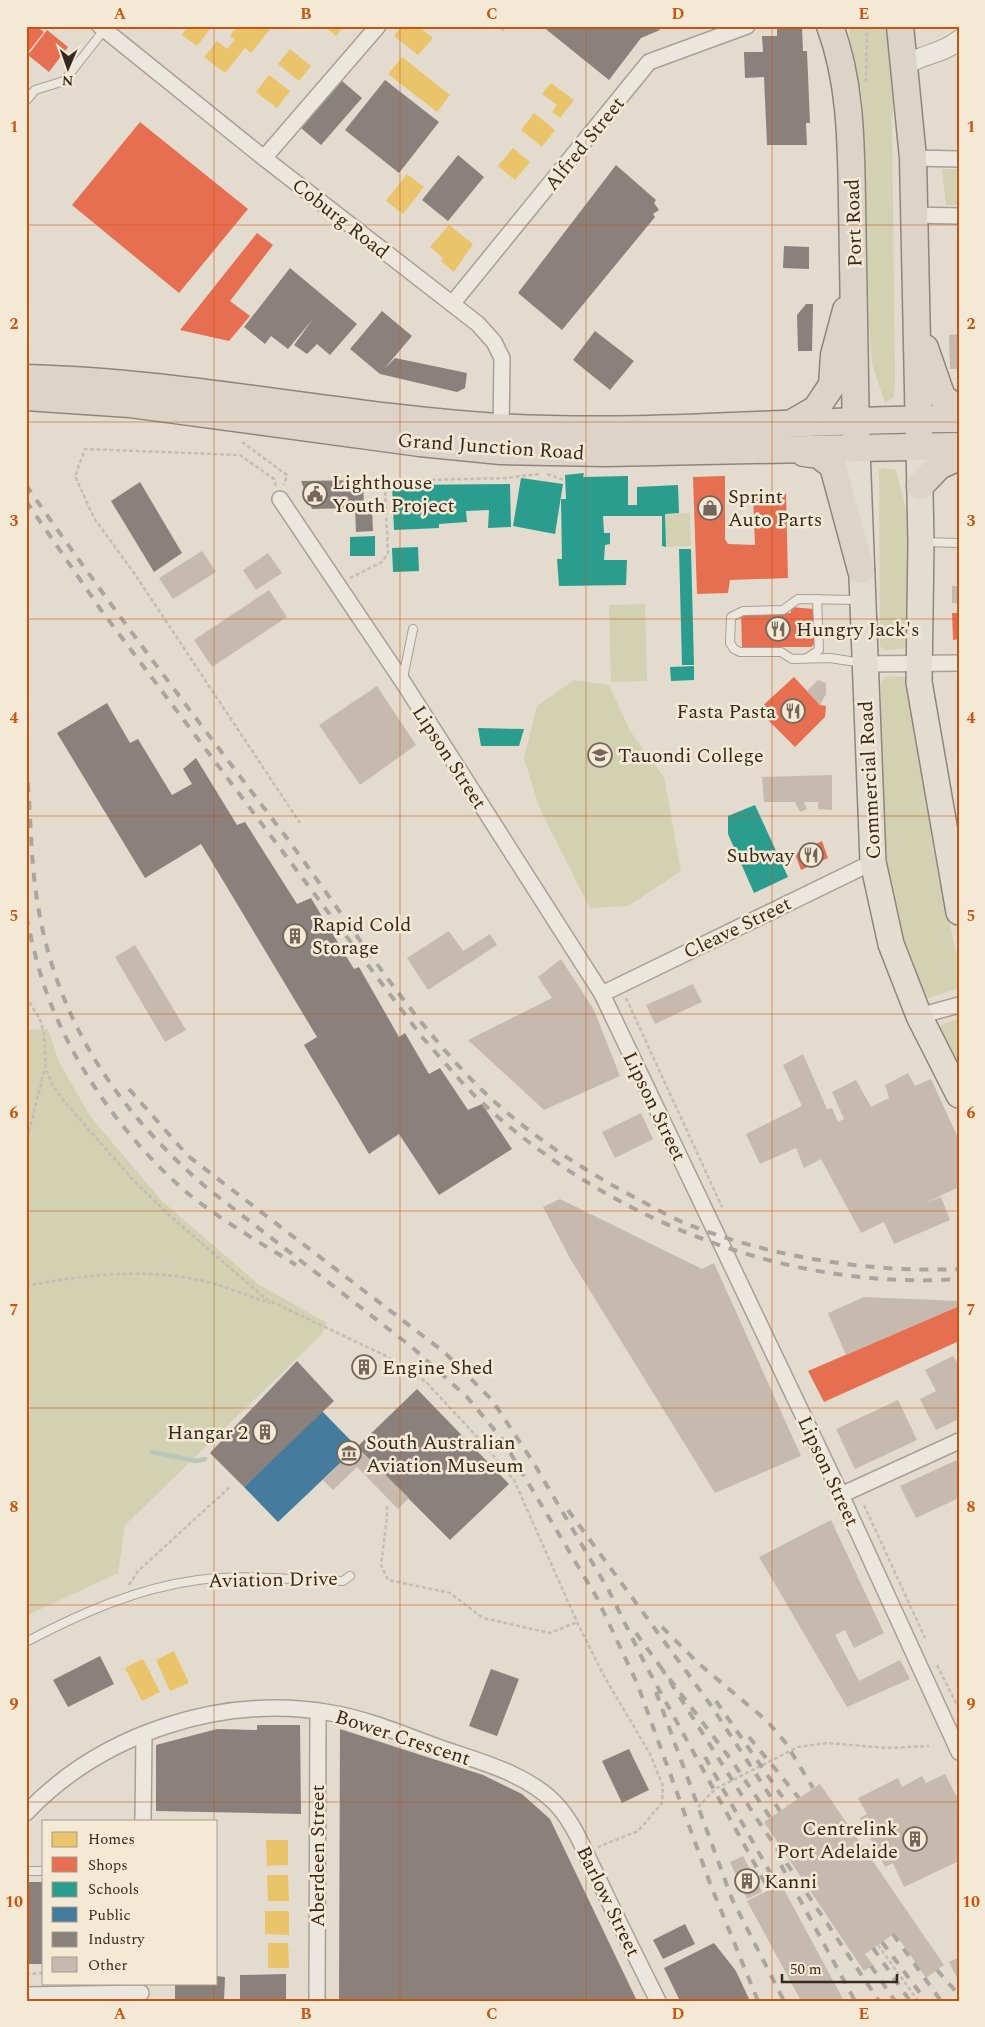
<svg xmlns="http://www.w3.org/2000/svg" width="985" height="2027" viewBox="0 0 985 2027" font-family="Spectral,serif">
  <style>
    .green { fill: #d2d1b1 }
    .homes { fill: #e9c46a }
    .shops { fill: #e76f51 }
    .schools { fill: #2a9d8f }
    .public { fill: #457b9d }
    .industry { fill: #8a817c }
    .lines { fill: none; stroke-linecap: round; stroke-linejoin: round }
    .stream { stroke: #b8c7be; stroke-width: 4.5 }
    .building { fill: #c6baae }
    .service-casing { stroke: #a8a096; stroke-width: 10 }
    .minor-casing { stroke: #a8a096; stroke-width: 18 }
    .tertiary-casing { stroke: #a8a096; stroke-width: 21 }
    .primary-casing { stroke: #8e867d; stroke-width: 28 }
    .trunk-casing { stroke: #8e867d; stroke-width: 29 }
    .path { stroke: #c3bdb5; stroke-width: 2.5; stroke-dasharray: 4 2.5; stroke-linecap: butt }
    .service { stroke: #ebe7df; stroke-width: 8 }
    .minor { stroke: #ebe7df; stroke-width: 15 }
    .tertiary { stroke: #ebe7df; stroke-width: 19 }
    .primary { stroke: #e2dcd1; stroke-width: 25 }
    .trunk { stroke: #dcd4c8; stroke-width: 26 }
    .rail { stroke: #aaa59f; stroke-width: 4; stroke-dasharray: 9 9; stroke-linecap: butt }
    .grid { fill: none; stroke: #cd520f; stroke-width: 1; stroke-opacity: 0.55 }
    .labels { text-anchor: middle; stroke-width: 5; stroke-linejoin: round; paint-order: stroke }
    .street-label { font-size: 20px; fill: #36291f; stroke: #f3e9d4 }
    .poi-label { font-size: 20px; fill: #36291f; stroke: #f3e9d4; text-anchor: start }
    .neatline { fill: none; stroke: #cd520f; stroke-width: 2 }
    .grid-label { font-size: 16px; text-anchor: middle; font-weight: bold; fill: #cd520f }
  </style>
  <rect width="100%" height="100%" fill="#e3dbcd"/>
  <g class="green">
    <polygon points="848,26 891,26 895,62 892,125 895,377 894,397 885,403 872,364 869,323 863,103"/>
    <polygon points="942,169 959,169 959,205 946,205"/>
    <polygon points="884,468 896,470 906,509 907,529 907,645 903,649 884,650 880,646 879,470"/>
    <polygon points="690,513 691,546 666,547 665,514"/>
    <polygon points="645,604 647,681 611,682 609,605"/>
    <path d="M889 676 907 677 934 851 959 966V988L929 998 924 995C913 966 900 936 894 905 880 832 881 757 881 683L884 678Z"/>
    <polygon points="574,680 609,685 630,731 664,777 681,871 628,906 590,908 539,807 524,758 537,706"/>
    <polygon points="959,1019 959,1064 940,1028 942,1024"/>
    <polygon points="48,1029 59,1062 90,1116 161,1200 258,1284 327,1323 322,1334 125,1525 118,1573 26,1616 26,1030"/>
  </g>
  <g class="homes">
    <polygon points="188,26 212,26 197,46 182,35"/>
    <polygon points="237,26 268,26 271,28 251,53 245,48 225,73 204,57 217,41 227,49 235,40 230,36"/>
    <polygon points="324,26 344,26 336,36"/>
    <polygon points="402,26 418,26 433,38 418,55 394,36"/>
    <polygon points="290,49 311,66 299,81 278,64"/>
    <polygon points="402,57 450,95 437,112 388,74"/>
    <polygon points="269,75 290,91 277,108 256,92"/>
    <polygon points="551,83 574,100 560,118 552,112 557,105 542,94"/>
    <polygon points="534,113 555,130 542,147 521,130"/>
    <polygon points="513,148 530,162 515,180 498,166"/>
    <polygon points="407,174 424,187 403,214 386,201"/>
    <polygon points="449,225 473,244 454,272 441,261 443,258 430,247"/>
    <polygon points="174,1651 189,1683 170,1691 156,1660"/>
    <polygon points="143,1659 160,1692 142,1701 125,1668"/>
    <polygon points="266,1840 288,1840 288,1865 267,1866"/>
    <polygon points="267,1875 288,1875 289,1901 268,1901"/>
    <polygon points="265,1911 289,1911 289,1935 265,1934"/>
    <polygon points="268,1943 288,1943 289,1968 268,1968"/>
  </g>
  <g class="shops">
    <polygon points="26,26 36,26 44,32 26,55"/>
    <polygon points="47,30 68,47 49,72 28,55"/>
    <polygon points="140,122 248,209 179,293 72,205"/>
    <polygon points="257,233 273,245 230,301 250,316 229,341 180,330"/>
    <polygon points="725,476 725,539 728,544 755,545 753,495 786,494 788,578 730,580 728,593 697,594 693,477"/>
    <polygon points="791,607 814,609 815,644 811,647 742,647 741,614 791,613"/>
    <polygon points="952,613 959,613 959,639 953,640"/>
    <polygon points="794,677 820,705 826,706 825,717 795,747 758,710"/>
    <polygon points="822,841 828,858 801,870 795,854"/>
    <polygon points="959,1306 959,1341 824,1402 808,1371"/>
  </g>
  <g class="schools">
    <polygon points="584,473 583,477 628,476 628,505 637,505 637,487 678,485 679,513 665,514 666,547 662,546 662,516 603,516 604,533 610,533 610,544 605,545 604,560 627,560 626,585 559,586 557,559 562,559 561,499 566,499 565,475"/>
    <polygon points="521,478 563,484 555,534 513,526"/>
    <polygon points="510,484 511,527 488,528 489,510 466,511 467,522 439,524 439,528 394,530 392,485"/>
    <polygon points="375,536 375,556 350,556 350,537"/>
    <polygon points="418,547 419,571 393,572 392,548"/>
    <polygon points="679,549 691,549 694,665 682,665"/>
    <polygon points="694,666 694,680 671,681 670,667"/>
    <polygon points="478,728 524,729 519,746 481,746"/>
    <polygon points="755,805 788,877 754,893 728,834 728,816"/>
  </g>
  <polygon class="public" points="322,1411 357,1447 278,1522 244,1487"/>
  <g class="industry">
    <polygon points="542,26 655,26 660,30 641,38 609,80"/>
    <polygon points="780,26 802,28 803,51 807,51 810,123 806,123 807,145 767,145 764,77 745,78 744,52 763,52 762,36 777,36 777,27"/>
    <polygon points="385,80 439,122 399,173 345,130"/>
    <polygon points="342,81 362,98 321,145 301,128"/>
    <polygon points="458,155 484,177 448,221 422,200"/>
    <polygon points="616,165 656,200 654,203 659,210 653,214 655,217 562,330 518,293"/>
    <polygon points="784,246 809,247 809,269 783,268"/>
    <polygon points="290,268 357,324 330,355 317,344 307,354 294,345 313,319 288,349 271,336 265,344 244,327"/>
    <polygon points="806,304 813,304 812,351 798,351 797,315"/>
    <polygon points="382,311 412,336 384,369 395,358 467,373 465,388 457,392 380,374 350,349"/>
    <polygon points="595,331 634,361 610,390 573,360"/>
    <polygon points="363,480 364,508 372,508 373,531 356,532 355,508 312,509 301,481"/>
    <polygon points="140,482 182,553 154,572 111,501"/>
    <polygon points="107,703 130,743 138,739 172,795 192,784 183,769 196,758 237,825 245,822 297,904 311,898 354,969 359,967 399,1037 405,1033 429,1074 440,1068 468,1110 482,1104 512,1149 439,1195 399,1134 369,1154 304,1045 317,1037 201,844 145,878 57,733"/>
    <polygon points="297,1361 334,1401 244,1487 210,1453"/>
    <polygon points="417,1389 509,1484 450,1540 357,1447"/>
    <polygon points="100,1656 114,1684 68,1707 53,1680"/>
    <polygon points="491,1669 519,1679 497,1736 469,1726"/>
    <polygon points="257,1725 300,1725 301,1814 156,1811 156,1745 217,1729 257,1730"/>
    <polygon points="340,1729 483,1775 522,1794 550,1819 637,2001 339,2001"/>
    <polygon points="629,1749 649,1790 622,1803 602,1761"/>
    <rect x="26" y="1882" width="18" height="82"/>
    <polygon points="685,1924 695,1944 663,1959 653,1940"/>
    <polygon points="714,1943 736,1971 750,2001 680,2001 664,1968"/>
    <polygon points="286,1974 286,2000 240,2000 240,1975"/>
    <polygon points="216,1976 225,1977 224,2001 175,2001 175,1983 216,1983"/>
  </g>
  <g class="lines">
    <polyline class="stream" points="152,1452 196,1461 205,1459"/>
  </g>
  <g class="building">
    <polygon points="497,26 507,26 503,31"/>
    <polygon points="959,334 959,369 950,369 949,335"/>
    <polygon points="202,551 216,572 173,599 159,578"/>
    <polygon points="268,553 282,573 256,590 243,570"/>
    <rect x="952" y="586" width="7" height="17"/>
    <polygon points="269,590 287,617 212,667 194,640"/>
    <polygon points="818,680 826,683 826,694 820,705 807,691"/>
    <polygon points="377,686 416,745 360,785 319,725"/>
    <polygon points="832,775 832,810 818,809 818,802 804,802 807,809 800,812 795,802 764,802 762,777"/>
    <polygon points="449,931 463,951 490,934 497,945 428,990 407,958"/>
    <polygon points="135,945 186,1030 165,1042 115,957"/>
    <polygon points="561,959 594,1010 620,1076 544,1110 468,1040 552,998 538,977"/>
    <polygon points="693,984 702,1002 655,1024 646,1005"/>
    <polygon points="803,1054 827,1109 832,1108 838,1122 844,1119 832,1092 856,1080 871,1107 889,1098 885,1085 908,1073 915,1086 931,1079 959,1140 959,1187 925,1203 941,1197 950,1220 894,1244 884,1222 861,1233 821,1159 804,1168 796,1148 760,1164 746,1134 802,1106 783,1065"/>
    <polygon points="641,1113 653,1139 615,1158 602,1132"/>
    <polygon points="560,1199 702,1269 714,1263 801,1456 715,1493 571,1260 543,1207"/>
    <polygon points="864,1297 959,1301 959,1306 846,1355 828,1313"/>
    <polygon points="361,1356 375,1364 367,1378 353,1370"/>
    <polygon points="953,1356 959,1365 959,1419 936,1430 920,1399 936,1391 925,1370"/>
    <polygon points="898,1400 917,1440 855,1469 836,1429"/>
    <polygon points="357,1447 409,1498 398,1509 357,1467 333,1490 323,1480"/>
    <polygon points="959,1459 959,1498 916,1518 900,1486"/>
    <polygon points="831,1520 884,1633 854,1648 845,1630 835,1635 859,1681 900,1660 910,1679 847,1707 759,1557"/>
    <polygon points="945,1774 959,1801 959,1861 904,1887 893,1863 885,1867 860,1818 867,1814 858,1798 898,1778 902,1787 922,1776 926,1783"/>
    <polygon points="820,1784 944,1965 926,1978 895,1933 865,1954 873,1965 864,1971 764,1822"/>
    <polygon points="743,1856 762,1892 747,1899 730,1862"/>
    <polygon points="781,1884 844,2001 801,2001 747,1901"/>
    <polygon points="959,1957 959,1982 949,1962"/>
  </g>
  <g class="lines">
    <g class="service-casing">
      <g id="service">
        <polyline points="26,101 35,90 64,81 104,30"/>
        <polyline points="923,542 959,543"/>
        <polyline points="860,600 798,599 783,610 743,611 731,617 730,643 734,649 740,652 781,652 792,659 830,658 863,663"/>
        <polyline points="807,658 819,650 817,599"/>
        <polyline points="403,678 413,629"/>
        <path d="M26 1642C79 1614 137 1588 198 1580 245 1574 295 1580 343 1581L350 1576"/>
        <polyline points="26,1871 44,1871"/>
      </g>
    </g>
    <g class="minor-casing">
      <g id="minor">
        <polyline points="100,26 264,158 478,324 494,342 502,358 501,433"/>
        <polyline points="264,158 378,26"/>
        <polyline points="913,158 959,159"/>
        <polyline points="913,215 959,216"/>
        <polyline points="452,304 649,62 747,26"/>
        <polyline points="280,499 403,682 602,994 841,1495 959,1752"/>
        <polyline points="864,664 959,663"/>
        <polyline points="602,994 873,862"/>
        <polyline points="919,1016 959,1005"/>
        <polyline points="841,1495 959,1441"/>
        <path d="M26 1813C102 1733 222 1694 331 1713 368 1719 404 1735 438 1747 477 1761 524 1772 554 1802 574 1822 583 1849 596 1874 616 1917 637 1959 658 2001"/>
        <polyline points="143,1821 144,1735"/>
        <polyline points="26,1995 141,1993"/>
        <polyline points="317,2001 318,1711"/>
      </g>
    </g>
    <g class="tertiary-casing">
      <path id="tertiary" d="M906 65C922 54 943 54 959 40"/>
    </g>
    <g class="primary-casing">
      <g id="primary">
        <polyline points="919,447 921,542 919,682 959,912"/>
        <polyline points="857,449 873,862 891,944 919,1016 959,1095"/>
      </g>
    </g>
    <g class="trunk-casing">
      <g id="trunk">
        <path d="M830 26C851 83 851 143 852 202 854 281 854 359 856 438"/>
        <polyline points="900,26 913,158 919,436"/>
        <polyline points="925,348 942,397 959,410"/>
        <path d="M26 378C185 382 340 417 498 427 652 436 805 419 959 419"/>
        <polyline points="26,397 130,404 420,443 501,451 606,453 959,446"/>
        <polyline points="790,424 816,409 832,385 834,355 846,310"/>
        <polyline points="804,453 819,455 833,466 861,570"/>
        <polyline points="920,486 939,466 959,457"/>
      </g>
    </g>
    <g class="path">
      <polyline points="866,82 867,26"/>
      <polyline points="242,442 287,475 284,485"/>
      <polyline points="547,474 564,480"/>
      <polyline points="276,486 274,479 240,455 85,449 75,476 94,518 134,573 300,823"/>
      <polyline points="350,578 382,562 388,553 385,488 388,481 506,478 539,474"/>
      <polyline points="26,997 40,1019 44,1034 46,1070 53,1086 68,1106 134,1181 168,1214 266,1299 386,1356 426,1382 480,1440 514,1480 577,1622 604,1676 650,1754 663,1786 662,1803 638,1831 598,1847"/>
      <polyline points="626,998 722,1207"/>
      <polyline points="26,1144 45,1067"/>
      <path d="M26 1286C88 1274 150 1267 212 1283 231 1289 251 1297 270 1303"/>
      <polyline points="864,1505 925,1638"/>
      <polyline points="387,1506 387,1518 381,1565 388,1580 450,1593 483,1618 550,1633 577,1622"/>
      <polyline points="129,1585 138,1571 231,1486"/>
      <polyline points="937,1665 959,1709"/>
      <polyline points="698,1807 715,1789 798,1747 826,1743 888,1748 929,1746"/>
      <polyline points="878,1945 918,2001"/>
      <polyline points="26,1974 44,1973"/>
    </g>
    <use href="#service" class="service"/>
    <use href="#minor" class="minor"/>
    <use href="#tertiary" class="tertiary"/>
    <use href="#primary" class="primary"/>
    <use href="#trunk" class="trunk"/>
    <g class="rail">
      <path d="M26 485C109 605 198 721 286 837 348 920 409 1019 483 1091 531 1137 589 1174 647 1204 660 1211 674 1219 687 1224 770 1257 870 1273 959 1269"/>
      <path d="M26 501 101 610 422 1037C440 1057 458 1079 477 1098 604 1218 784 1291 959 1279"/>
      <path d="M26 765C31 807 30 851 36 893 53 1016 115 1109 207 1188L413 1348 467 1397 502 1439 597 1598 637 1683 711 1886 758 2001"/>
      <path d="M26 916C32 942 38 969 47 994 75 1070 129 1144 191 1196 224 1222 261 1243 296 1265"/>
      <polyline points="129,1089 188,1156 444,1352 492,1400 533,1462 609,1591 645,1664 769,1890"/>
      <polyline points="568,1510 710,1704 780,1811"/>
      <polyline points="662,1627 698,1663 767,1721 785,1742 813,1788"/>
      <polyline points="636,1633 662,1669"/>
      <polyline points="656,1692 732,1899 784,2001"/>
      <polyline points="716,1701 788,1805"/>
      <polyline points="749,1737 799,1798"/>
      <polyline points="705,1757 777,1885"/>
      <polyline points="770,1817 732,1761 662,1669 753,1813 879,2001"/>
      <polyline points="781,1865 855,2001"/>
      <polyline points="893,1934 941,2001"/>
      <polyline points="882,1942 926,2001"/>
      <polyline points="873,1948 910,2001"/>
      <polyline points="871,1966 895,2001"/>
      <polyline points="937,1970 959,1995"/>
    </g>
  </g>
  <path class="grid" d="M214 26V1821M400 26V2001M586 26V2001M772 26V2001M26 225H959M26 422H959M26 619H959M26 816H959M26 1014H959M26 1211H959M26 1408H959M26 1605H959M26 1802H959M214 1983V2001"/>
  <defs>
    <g id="civic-ring" transform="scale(1.25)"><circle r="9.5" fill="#f3e9d4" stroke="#73675c" stroke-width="1.5"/><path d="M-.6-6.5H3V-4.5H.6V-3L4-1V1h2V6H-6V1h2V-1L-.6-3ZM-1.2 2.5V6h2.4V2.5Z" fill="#73675c"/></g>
    <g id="shop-ring" transform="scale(1.25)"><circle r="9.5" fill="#f3e9d4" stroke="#73675c" stroke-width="1.5"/><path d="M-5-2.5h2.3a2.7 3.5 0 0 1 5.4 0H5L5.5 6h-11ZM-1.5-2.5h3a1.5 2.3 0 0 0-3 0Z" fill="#73675c"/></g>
    <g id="restaurant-ring" transform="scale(1.25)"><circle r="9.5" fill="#f3e9d4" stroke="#73675c" stroke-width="1.5"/><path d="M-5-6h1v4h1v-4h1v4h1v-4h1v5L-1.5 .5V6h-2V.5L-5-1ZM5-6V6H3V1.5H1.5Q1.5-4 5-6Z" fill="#73675c"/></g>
    <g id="school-ring" transform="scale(1.25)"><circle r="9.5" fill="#f3e9d4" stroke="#73675c" stroke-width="1.5"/><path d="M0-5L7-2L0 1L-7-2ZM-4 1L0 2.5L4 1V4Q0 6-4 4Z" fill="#73675c"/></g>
    <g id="building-ring" transform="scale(1.25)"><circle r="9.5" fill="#f3e9d4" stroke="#73675c" stroke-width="1.5"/><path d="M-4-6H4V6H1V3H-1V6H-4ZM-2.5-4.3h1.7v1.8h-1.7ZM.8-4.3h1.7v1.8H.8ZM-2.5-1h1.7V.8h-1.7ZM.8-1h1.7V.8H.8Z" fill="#73675c"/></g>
    <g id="museum-ring" transform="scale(1.25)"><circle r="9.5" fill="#f3e9d4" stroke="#73675c" stroke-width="1.5"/><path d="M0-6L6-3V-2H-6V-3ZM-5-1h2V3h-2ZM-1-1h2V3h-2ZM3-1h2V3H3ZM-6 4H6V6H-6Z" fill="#73675c"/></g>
  </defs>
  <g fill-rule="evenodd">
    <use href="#civic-ring" x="315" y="494"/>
    <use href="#shop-ring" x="710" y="508"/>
    <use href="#restaurant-ring" x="778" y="629"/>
    <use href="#restaurant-ring" x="793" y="711"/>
    <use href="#school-ring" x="600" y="755"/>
    <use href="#restaurant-ring" x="811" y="855"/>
    <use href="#building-ring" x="295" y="936"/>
    <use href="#building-ring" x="364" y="1367"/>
    <use href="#building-ring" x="265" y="1432"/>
    <use href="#museum-ring" x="349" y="1453"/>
    <use href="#building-ring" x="915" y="1839"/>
    <use href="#building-ring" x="747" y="1881"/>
  </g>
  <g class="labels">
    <g class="street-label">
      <text transform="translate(584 143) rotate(-51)" y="7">Alfred Street</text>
      <text transform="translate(341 218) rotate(38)" y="7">Coburg Road</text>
      <text transform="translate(853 223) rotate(-92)" y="7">Port Road</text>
      <text transform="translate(491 446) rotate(4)" y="7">Grand Junction Road</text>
      <text transform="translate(450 757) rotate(57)" y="7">Lipson Street</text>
      <text transform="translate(869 780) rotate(-93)" y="7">Commercial Road</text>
      <text transform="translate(737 927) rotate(-26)" y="7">Cleave Street</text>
      <text transform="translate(655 1106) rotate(64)" y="7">Lipson Street</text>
      <text transform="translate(829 1471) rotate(65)" y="7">Lipson Street</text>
      <text transform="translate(273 1579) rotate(-1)" y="7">Aviation Drive</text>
      <text transform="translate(403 1737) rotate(18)" y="7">Bower Crescent</text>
      <text transform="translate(317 1856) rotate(-90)" y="7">Aberdeen Street</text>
      <text transform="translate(609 1901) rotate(64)" y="7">Barlow Street</text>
    </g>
    <g class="poi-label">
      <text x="332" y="489">Lighthouse<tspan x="332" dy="23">Youth Project</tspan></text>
      <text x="728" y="503">Sprint<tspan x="728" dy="23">Auto Parts</tspan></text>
      <text x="796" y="636">Hungry Jack's</text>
      <text x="776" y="718" text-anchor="end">Fasta Pasta</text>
      <text x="618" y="762">Tauondi College</text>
      <text x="794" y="862" text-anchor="end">Subway</text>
      <text x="312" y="931">Rapid Cold<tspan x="312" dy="23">Storage</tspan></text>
      <text x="382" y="1374">Engine Shed</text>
      <text x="248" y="1439" text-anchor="end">Hangar 2</text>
      <text x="366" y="1449">South Australian<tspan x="366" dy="23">Aviation Museum</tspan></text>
      <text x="898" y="1835" text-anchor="end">Centrelink<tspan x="898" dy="23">Port Adelaide</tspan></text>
      <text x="764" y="1888">Kanni</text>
    </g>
  </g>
  <rect width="985" height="2027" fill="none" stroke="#f3e9d4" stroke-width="55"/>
  <rect x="42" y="1820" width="175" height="165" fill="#f3e9d4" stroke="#a79c8c"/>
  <rect x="52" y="1832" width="25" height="15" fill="#e9c46a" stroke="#a79c8c"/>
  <text x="88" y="1844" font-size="15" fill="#36291f">Homes</text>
  <rect x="52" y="1857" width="25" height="15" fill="#e76f51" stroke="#a79c8c"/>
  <text x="88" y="1870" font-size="15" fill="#36291f">Shops</text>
  <rect x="52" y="1882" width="25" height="15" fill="#2a9d8f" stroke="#a79c8c"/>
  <text x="88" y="1894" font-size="15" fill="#36291f">Schools</text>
  <rect x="52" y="1907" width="25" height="15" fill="#457b9d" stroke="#a79c8c"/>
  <text x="88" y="1920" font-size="15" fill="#36291f">Public</text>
  <rect x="52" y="1932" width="25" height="15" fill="#8a817c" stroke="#a79c8c"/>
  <text x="88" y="1944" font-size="15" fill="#36291f">Industry</text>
  <rect x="52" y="1957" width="25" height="15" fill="#c6baae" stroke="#a79c8c"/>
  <text x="88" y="1970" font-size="15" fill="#36291f">Other</text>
  <g transform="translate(68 68) rotate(182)" stroke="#f3e9d4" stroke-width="4" paint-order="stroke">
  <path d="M0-4L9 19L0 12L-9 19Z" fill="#36291f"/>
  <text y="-8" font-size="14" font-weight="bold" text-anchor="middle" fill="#36291f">N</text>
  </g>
  <path d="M782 1974v8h115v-8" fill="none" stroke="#36291f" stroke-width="2.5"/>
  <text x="790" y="1974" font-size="15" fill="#36291f" stroke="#f3e9d4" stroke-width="4" paint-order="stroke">50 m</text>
  <rect x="28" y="28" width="930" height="1972" class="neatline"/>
  <g class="grid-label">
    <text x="120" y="19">A</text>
    <text x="306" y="19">B</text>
    <text x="492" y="19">C</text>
    <text x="678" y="19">D</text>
    <text x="864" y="19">E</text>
    <text x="14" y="132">1</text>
    <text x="971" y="132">1</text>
    <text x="14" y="329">2</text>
    <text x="971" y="329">2</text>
    <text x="14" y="526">3</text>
    <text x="971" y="526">3</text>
    <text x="14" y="723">4</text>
    <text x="971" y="723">4</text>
    <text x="14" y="921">5</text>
    <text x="971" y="921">5</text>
    <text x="14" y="1118">6</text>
    <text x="971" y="1118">6</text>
    <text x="14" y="1315">7</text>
    <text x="971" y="1315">7</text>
    <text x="14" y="1512">8</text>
    <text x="971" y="1512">8</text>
    <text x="14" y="1709">9</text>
    <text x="971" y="1709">9</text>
    <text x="14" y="1907">10</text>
    <text x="971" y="1907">10</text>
    <text x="120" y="2019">A</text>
    <text x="306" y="2019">B</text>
    <text x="492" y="2019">C</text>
    <text x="678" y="2019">D</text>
    <text x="864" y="2019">E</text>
  </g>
</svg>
